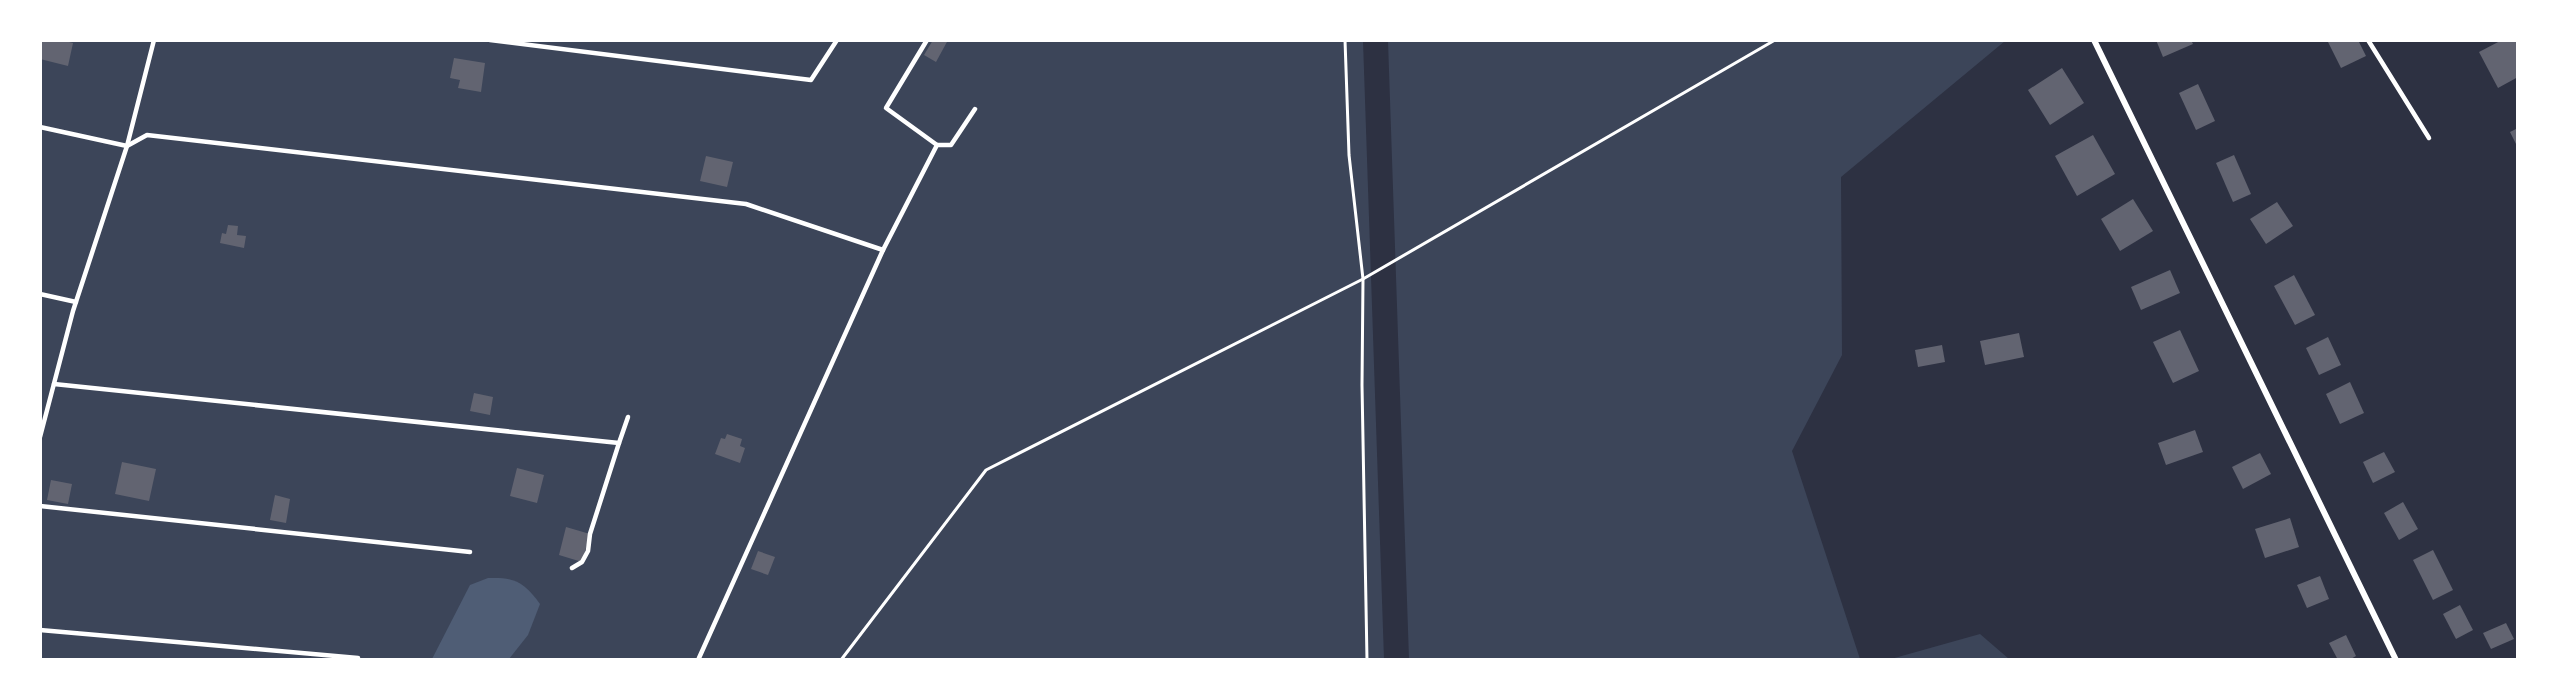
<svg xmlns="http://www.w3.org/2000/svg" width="2558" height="700" viewBox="0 0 2558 700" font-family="Rubik,sans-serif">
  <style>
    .green { fill: #3c4559 }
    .water { fill: #4f5d75 }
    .building { fill: #626471 }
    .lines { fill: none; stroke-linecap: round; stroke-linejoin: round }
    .path { stroke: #fff; stroke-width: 3 }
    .service { stroke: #fff; stroke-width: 4.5 }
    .minor { stroke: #fff; stroke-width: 6 }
  </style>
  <rect width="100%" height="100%" fill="#2d3142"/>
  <g class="green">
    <polygon points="40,41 1363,41 1384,659 41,659"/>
    <polygon points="1388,41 2005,41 1841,177 1842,355 1792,451 1860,659 1409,659"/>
    <polygon points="1980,634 2009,659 1891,659"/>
  </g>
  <path class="water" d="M488 578C515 577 524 582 540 604L528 635 509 659H432L470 585Z"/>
  <g class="building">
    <polygon points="40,40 61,40 73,43 68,66 40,59"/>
    <polygon points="933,40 948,40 936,62 924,55"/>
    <polygon points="2156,40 2191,40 2193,44 2163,57"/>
    <polygon points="2327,40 2358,40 2366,56 2341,68"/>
    <polygon points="2502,40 2515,40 2518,46 2518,77 2498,88 2479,52"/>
    <polygon points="454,58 485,63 481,92 458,88 460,80 450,78"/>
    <polygon points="2062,68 2084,103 2050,125 2028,90"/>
    <polygon points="2198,84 2215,121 2196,130 2179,93"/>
    <polygon points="2518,128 2518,148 2510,132"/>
    <polygon points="2093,135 2115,174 2077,196 2055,156"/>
    <polygon points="2234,155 2251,194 2233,202 2216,163"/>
    <polygon points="706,156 733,162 727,187 700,181"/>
    <polygon points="2133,199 2153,231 2120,251 2101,219"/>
    <polygon points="2277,202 2293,226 2266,244 2250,219"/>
    <polygon points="228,225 238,226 237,235 246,236 244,248 220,243 222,233 226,234"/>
    <polygon points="2170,270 2180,293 2141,310 2131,287"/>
    <polygon points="2294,275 2315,315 2295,325 2274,286"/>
    <polygon points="2180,330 2199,371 2173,383 2153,342"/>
    <polygon points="2019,333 2024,357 1985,365 1980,341"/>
    <polygon points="2328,337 2341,365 2319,375 2306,348"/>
    <polygon points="1942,345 1945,362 1918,367 1915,350"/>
    <polygon points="2350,382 2364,413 2340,424 2326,394"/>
    <polygon points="474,393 493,397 490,415 470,411"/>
    <polygon points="2195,430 2203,452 2166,465 2158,443"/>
    <polygon points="727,434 742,439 740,446 745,448 740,463 715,454 721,438 725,439"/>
    <polygon points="2384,452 2395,472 2373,483 2363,462"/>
    <polygon points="2260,453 2271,474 2243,489 2232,467"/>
    <polygon points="122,462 156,469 149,501 115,494"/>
    <polygon points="517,468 544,475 537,503 510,496"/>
    <polygon points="51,480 72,484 68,504 47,500"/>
    <polygon points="275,495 290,499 286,523 270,520"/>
    <polygon points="2403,502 2418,529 2399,540 2384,513"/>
    <polygon points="2290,518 2299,547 2265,558 2255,529"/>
    <polygon points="566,527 590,534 582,562 559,555"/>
    <polygon points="2433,550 2453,590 2433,600 2413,560"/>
    <polygon points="758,551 775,557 768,575 751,569"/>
    <polygon points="2320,576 2329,599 2307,608 2297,585"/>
    <polygon points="2460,605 2473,630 2456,639 2443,614"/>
    <polygon points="2506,623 2514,639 2491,649 2483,633"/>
    <polygon points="2346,635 2356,656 2349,660 2338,660 2329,643"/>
  </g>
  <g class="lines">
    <g class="path">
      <polyline points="1345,40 1349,155 1363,279 1362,385 1367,660"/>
      <polyline points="841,660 986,470 1363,279 1775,40"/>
    </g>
    <g class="service">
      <polyline points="490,40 811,80 837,40"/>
      <polyline points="927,40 886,108 937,145"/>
      <polyline points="2368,40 2429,138"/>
      <polyline points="40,127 127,146 147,135 746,204 883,250"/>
      <polyline points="40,294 76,302"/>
      <polyline points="54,384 619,443 590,534 588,551 582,562 572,568"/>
      <polyline points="40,437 73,311 127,146 154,40"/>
      <polyline points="619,443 628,417"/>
      <polyline points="40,506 470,552"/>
      <polyline points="40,630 358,658"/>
      <polyline points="699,658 883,250 937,145 951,145 975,109"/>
    </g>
    <polyline class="minor" points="2094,40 2396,660"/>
  </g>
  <rect width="2558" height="700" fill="none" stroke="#ffffff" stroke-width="84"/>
</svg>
